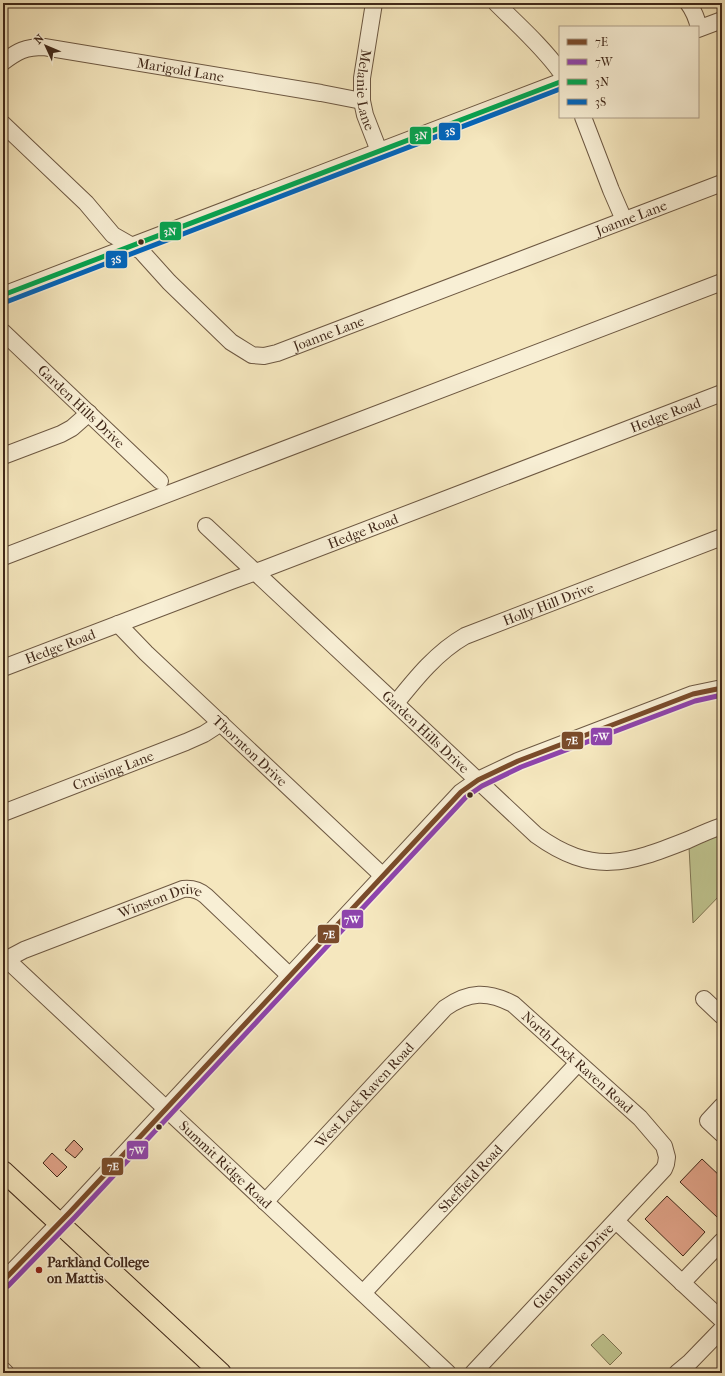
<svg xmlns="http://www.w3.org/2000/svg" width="725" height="1376" viewBox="0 0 725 1376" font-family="'IM FELL French Canon',serif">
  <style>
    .green { fill: #bfc48f; stroke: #807654 }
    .building { fill: #e1a48a; stroke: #402819 }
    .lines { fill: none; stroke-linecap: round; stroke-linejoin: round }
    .minor-casing { stroke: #6d5842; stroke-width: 18 }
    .major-casing { stroke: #402819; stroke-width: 22 }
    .minor { stroke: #f8efd5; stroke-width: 16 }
    .major { stroke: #f5e7be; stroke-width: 20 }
    .bus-1-casing { stroke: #f8efd5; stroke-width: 8 }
    .bus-2-casing { stroke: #f8efd5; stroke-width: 8 }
    .bus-3-casing { stroke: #f8efd5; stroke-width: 8 }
    .bus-4-casing { stroke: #f8efd5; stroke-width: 8 }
    .bus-1 { stroke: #7a4b2a; stroke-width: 5 }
    .bus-2 { stroke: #8e44ad; stroke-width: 5 }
    .bus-3 { stroke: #00a651; stroke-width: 5 }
    .bus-4 { stroke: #0065bd; stroke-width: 5 }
    .bus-dot { fill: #402819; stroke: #f8efd5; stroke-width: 1.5 }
    .poi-dot { fill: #8f2418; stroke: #f8efd5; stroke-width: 1.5 }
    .labels { text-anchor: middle; stroke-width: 3; stroke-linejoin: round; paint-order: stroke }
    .street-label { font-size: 14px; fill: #402819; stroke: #f8efd5 }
    .poi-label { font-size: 14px; font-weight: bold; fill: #402819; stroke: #f8efd5; text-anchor: start }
    .line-badge { stroke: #f8efd5; stroke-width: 1.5 }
    .badge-label { font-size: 11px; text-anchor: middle; font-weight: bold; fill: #fff }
  </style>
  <rect width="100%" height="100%" fill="#f5e7be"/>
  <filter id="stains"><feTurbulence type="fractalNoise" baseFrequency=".005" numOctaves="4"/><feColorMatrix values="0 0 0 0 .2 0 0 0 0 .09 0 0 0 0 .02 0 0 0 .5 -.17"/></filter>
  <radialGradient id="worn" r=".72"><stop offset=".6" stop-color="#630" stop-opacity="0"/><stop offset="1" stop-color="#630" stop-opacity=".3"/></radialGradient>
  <g class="green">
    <polygon points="722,834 722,893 693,923 689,847"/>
    <polygon points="603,1334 622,1353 610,1365 591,1345"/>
  </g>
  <g class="building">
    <polygon points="74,1140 83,1149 75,1158 65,1150"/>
    <polygon points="52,1153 67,1167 57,1177 43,1163"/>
    <polygon points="702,1159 722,1178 722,1214 718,1218 680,1182"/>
    <polygon points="667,1196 705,1232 683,1256 645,1219"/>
  </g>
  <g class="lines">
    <g class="minor-casing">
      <g id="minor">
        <path id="s1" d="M374 3 362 78V101L365 115 379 151"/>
        <path d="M496 3C518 25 542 46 560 71"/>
        <path d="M688 3C694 11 697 19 699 28"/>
        <polyline points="698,29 722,20"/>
        <path id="s2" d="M3 62C18 51 25 47 44 47L321 93 362 101"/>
        <polyline points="583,117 611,190 624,220"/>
        <path id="s3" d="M3 124 86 203 113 235 141 251 169 282 231 342 252 355 264 356 277 353 722 183"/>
        <polyline points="3,295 560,82"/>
        <path id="s4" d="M3 332 160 481"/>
        <polyline points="3,456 61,434 72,428 89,413"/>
        <path id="s5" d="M206 526 536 835C593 876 627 864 688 840 699 835 710 830 722 826"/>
        <polyline points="3,557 722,282"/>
        <path id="s6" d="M118 624 146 653 383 876"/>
        <path id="s7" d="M3 668 231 581 264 569 722 393"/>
        <path id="s8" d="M396 703C416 678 437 652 465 636L722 537"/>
        <path id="s9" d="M3 813 186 742 204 734 221 723"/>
        <path id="s10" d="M3 956 448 1373"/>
        <path id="s11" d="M7 959 24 950 183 889C192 888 199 890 206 896L290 976"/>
        <polyline points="704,999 722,1016"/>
        <polyline points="722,1106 708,1121 722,1134"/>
        <path id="s12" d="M265 1202 445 1008C469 991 488 991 513 1004L640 1118 664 1146 667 1157 666 1164 664 1169 473 1373"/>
        <polyline points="616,1221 722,1320"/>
        <polyline points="3,1281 70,1212 461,792 478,780 518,761 693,694 722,688"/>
        <polyline points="682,1283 722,1241"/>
        <path id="s13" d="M363 1293 578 1063"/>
        <polyline points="3,1370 6,1373"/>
        <polyline points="677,1373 689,1363 722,1329"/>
      </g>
    </g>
    <g class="major-casing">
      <polyline id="major" points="3,1171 221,1373"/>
    </g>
    <use href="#minor" class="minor"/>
    <use href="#major" class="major"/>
    <g class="bus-1-casing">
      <polyline id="bus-1" points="3,1281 70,1212 461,792 478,780 518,761 693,694 722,688"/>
    </g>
    <g class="bus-2-casing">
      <polyline id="bus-2" points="8,1286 75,1217 466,797 482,786 521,767 695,701 722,695"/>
    </g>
    <g class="bus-3-casing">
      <polyline id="bus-3" points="3,295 560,82"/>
    </g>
    <g class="bus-4-casing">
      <polyline id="bus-4" points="6,302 560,89"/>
    </g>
    <use href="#bus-1" class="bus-1"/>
    <use href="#bus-2" class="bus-2"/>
    <use href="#bus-3" class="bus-3"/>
    <use href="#bus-4" class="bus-4"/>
  </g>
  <g class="bus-dot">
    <circle cx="141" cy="242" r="3.5"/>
    <circle cx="470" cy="795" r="3.5"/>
    <circle cx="159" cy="1127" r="3.5"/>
  </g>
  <circle class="poi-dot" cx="39" cy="1270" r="4"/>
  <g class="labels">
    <g class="street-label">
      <text dy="5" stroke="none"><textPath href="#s2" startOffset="183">Marigold Lane</textPath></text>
      <text dy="5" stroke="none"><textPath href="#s1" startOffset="88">Melanie Lane</textPath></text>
      <text dy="5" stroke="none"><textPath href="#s3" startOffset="746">Joanne Lane</textPath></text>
      <text dy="5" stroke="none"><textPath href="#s3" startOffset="422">Joanne Lane</textPath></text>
      <text dy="5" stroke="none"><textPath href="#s4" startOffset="108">Garden Hills Drive</textPath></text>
      <text dy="5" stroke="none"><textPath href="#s7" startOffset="709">Hedge Road</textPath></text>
      <text dy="5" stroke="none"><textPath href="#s7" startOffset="385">Hedge Road</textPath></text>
      <text dy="5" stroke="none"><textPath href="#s8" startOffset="186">Holly Hill Drive</textPath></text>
      <text dy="5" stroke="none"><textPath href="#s7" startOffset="61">Hedge Road</textPath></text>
      <text dy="5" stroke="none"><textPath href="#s5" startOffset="301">Garden Hills Drive</textPath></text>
      <text dy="5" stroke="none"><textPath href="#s6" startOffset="183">Thornton Drive</textPath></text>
      <text dy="5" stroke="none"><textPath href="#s9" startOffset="118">Cruising Lane</textPath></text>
      <text dy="5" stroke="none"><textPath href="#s11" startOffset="165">Winston Drive</textPath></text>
      <text dy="5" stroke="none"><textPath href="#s12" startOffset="424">North Lock Raven Road</textPath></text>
      <text dy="5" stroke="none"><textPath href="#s12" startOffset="146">West Lock Raven Road</textPath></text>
      <text dy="5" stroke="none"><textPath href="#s10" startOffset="305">Summit Ridge Road</textPath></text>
      <text dy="5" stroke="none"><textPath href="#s13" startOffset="157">Sheffield Road</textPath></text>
      <text transform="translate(573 1266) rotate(-47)" y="5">Glen Burnie Drive</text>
    </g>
    <g class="poi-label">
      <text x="47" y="1267">Parkland College<tspan x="47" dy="16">on Mattis</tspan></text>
    </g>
  </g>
  <g class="line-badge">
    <rect x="438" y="122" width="23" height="19" rx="4" fill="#0065bd"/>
    <rect x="409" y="126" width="23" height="19" rx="4" fill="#00a651"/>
    <rect x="159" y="221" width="23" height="20" rx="4" fill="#00a651"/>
    <rect x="105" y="250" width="23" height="19" rx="4" fill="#0065bd"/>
    <rect x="590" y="727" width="23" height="19" rx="4" fill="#8e44ad"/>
    <rect x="561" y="731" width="23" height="19" rx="4" fill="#7a4b2a"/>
    <rect x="341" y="909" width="23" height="20" rx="4" fill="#8e44ad"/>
    <rect x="317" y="924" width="23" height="20" rx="4" fill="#7a4b2a"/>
    <rect x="126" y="1140" width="23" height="20" rx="4" fill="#8e44ad"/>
    <rect x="101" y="1157" width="23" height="19" rx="4" fill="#7a4b2a"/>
  </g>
  <g class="badge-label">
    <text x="450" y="135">3S</text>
    <text x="421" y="139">3N</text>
    <text x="170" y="235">3N</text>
    <text x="116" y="263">3S</text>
    <text x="601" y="740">7W</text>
    <text x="572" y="744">7E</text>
    <text x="352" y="923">7W</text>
    <text x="329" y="938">7E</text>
    <text x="137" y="1154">7W</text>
    <text x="113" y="1170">7E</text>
  </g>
  <rect width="725" height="1376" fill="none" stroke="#f5e7be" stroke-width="16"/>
  <rect x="4" y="4" width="717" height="1368" fill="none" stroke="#402819" stroke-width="2"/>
  <rect x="8" y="8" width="709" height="1360" fill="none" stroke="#402819"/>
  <rect x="559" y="26" width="140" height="92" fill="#f8efd5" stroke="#ae9f8a"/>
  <rect x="567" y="39" width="20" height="6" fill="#7a4b2a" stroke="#ae9f8a"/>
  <text x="595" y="46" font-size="12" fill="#402819">7E</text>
  <rect x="567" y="59" width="20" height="6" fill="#8e44ad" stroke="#ae9f8a"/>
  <text x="595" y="66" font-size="12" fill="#402819">7W</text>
  <rect x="567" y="79" width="20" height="6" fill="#00a651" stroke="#ae9f8a"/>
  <text x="595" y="86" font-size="12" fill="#402819">3N</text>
  <rect x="567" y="99" width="20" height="6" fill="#0065bd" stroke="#ae9f8a"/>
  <text x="595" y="106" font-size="12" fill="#402819">3S</text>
  <g transform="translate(46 46) rotate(314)" stroke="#f8efd5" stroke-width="3" paint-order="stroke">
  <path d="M0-3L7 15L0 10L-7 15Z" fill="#402819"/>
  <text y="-6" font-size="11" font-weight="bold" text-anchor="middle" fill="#402819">N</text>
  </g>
  <rect width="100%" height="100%" filter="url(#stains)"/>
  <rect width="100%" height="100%" fill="url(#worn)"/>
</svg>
